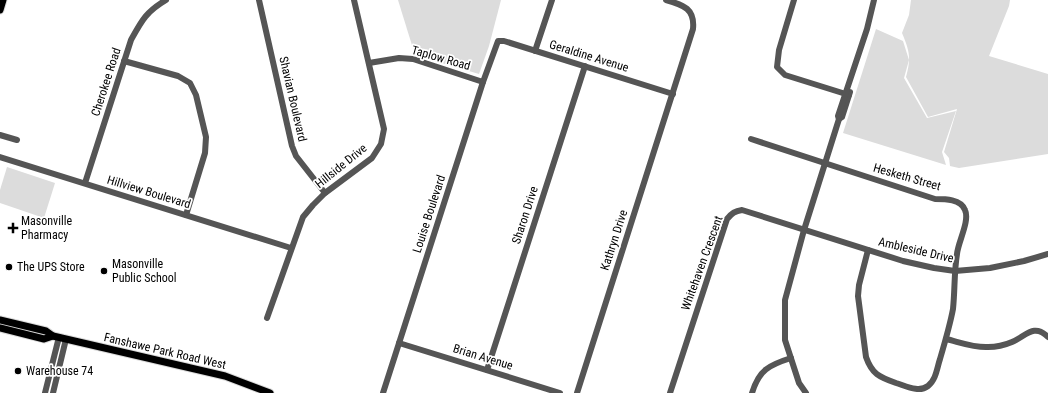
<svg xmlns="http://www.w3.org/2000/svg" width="1048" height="393" viewBox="0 0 1048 393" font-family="'Roboto Condensed',sans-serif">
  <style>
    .green { fill: #dcdcdc }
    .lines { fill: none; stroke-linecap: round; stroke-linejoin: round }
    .major-casing { stroke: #dbdbdb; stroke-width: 9 }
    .minor { stroke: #555; stroke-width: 6 }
    .major { stroke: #000; stroke-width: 7 }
    .poi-dot { fill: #000; stroke: #fff; stroke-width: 1.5 }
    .labels { text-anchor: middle; stroke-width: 3.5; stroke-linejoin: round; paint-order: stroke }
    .street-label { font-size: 12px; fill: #000; stroke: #fff }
    .poi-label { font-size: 12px; fill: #000; stroke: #fff; text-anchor: start }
  </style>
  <rect width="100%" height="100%" fill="#fff"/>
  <g class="green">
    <polygon points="398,0 501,0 489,46 479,74 415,55"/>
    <path d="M911 0H1010L1009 6 989 56 1048 74V154L959 168 950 166 949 158 944 152 957 109 928 117 906 77C911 58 910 52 902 33L909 15Z"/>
    <polygon points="876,29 903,41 909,60 904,78 927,118 956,111 942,152 946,165 843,133"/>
    <polygon points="7,167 55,183 44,218 0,203 0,190"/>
  </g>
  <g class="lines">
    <g class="major-casing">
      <g id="major">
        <polyline points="0,10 3,0"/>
        <polyline points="0,320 46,331 53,336 225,376 270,393"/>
        <polyline points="0,328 44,339 53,336"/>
      </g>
    </g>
    <g class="minor">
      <polyline points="259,0 292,146 296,156 325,193"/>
      <polyline points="794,0 779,50 777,67 785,75 849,95"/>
      <polyline points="535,51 552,0"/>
      <polyline points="124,61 178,76 190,83 196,95 206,137 205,153 186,215"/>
      <polyline points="369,63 399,58 413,59 483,82"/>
      <polyline points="839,119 842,117 850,92"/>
      <polyline points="0,135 17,140"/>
      <path d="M751 139 935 199C945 199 961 199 965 210 970 221 958 242 957 254 954 272 955 290 953 309 950 325 945 342 940 359 937 368 936 380 928 386 919 393 906 386 896 383 879 377 872 374 866 357L858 296 859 285 868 250"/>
      <polyline points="0,157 291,248"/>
      <path d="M85 183 131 40C142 20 146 12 166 0"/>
      <polyline points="267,318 303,217 313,205 325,193 372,158 381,144 384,129 354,0"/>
      <path d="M946 339C959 342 975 348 988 347 996 347 1005 345 1012 342 1026 336 1034 323 1048 337"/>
      <polyline points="399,343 560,393"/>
      <polyline points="487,370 585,66"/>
      <polyline points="45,393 59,337"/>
      <polyline points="53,393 66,339"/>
      <polyline points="383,393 483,82 498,41 504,41 673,94"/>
      <path d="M577 393 693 29C695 9 684 5 666 0"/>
      <path d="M670 393 727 219C732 213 735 211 742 210L903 261 934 268 955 271 990 268 1024 261 1048 254"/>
      <path d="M752 393C759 370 769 365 791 358"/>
      <polyline points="806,393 799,383 785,340 785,300 804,230 839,119 838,116 867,29 874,0"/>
    </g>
    <use href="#major" class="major"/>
  </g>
  <g class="poi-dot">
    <path d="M11 222h4v4h4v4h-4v4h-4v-4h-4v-4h4z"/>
    <circle cx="9" cy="267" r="4"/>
    <circle cx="104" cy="271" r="4"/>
    <circle cx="18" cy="371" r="4"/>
  </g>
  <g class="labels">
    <g class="street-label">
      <text transform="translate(589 56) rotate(17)" y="4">Geraldine Avenue</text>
      <text transform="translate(441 58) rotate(16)" y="4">Taplow Road</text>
      <text transform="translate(106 82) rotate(-72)" y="4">Cherokee Road</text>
      <text transform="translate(293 99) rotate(77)" y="4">Shavian Boulevard</text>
      <text transform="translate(341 166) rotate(-39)" y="4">Hillside Drive</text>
      <text transform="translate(907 177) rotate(16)" y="4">Hesketh Street</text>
      <text transform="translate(149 192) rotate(17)" y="4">Hillview Boulevard</text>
      <text transform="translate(429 214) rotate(-72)" y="4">Louise Boulevard</text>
      <text transform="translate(525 215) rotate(-72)" y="4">Sharon Drive</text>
      <text transform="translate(614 240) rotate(-72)" y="4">Kathryn Drive</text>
      <text transform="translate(916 250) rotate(13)" y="4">Ambleside Drive</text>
      <text transform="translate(702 263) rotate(-70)" y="4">Whitehaven Crescent</text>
      <text transform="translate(165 351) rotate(13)" y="4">Fanshawe Park Road West</text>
      <text transform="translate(483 357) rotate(17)" y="4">Brian Avenue</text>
    </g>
    <g class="poi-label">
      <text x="21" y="225">Masonville<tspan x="21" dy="14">Pharmacy</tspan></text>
      <text x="112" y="268">Masonville<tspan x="112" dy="14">Public School</tspan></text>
      <text x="17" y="271">The UPS Store</text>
      <text x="26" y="375">Warehouse 74</text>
    </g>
  </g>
</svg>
